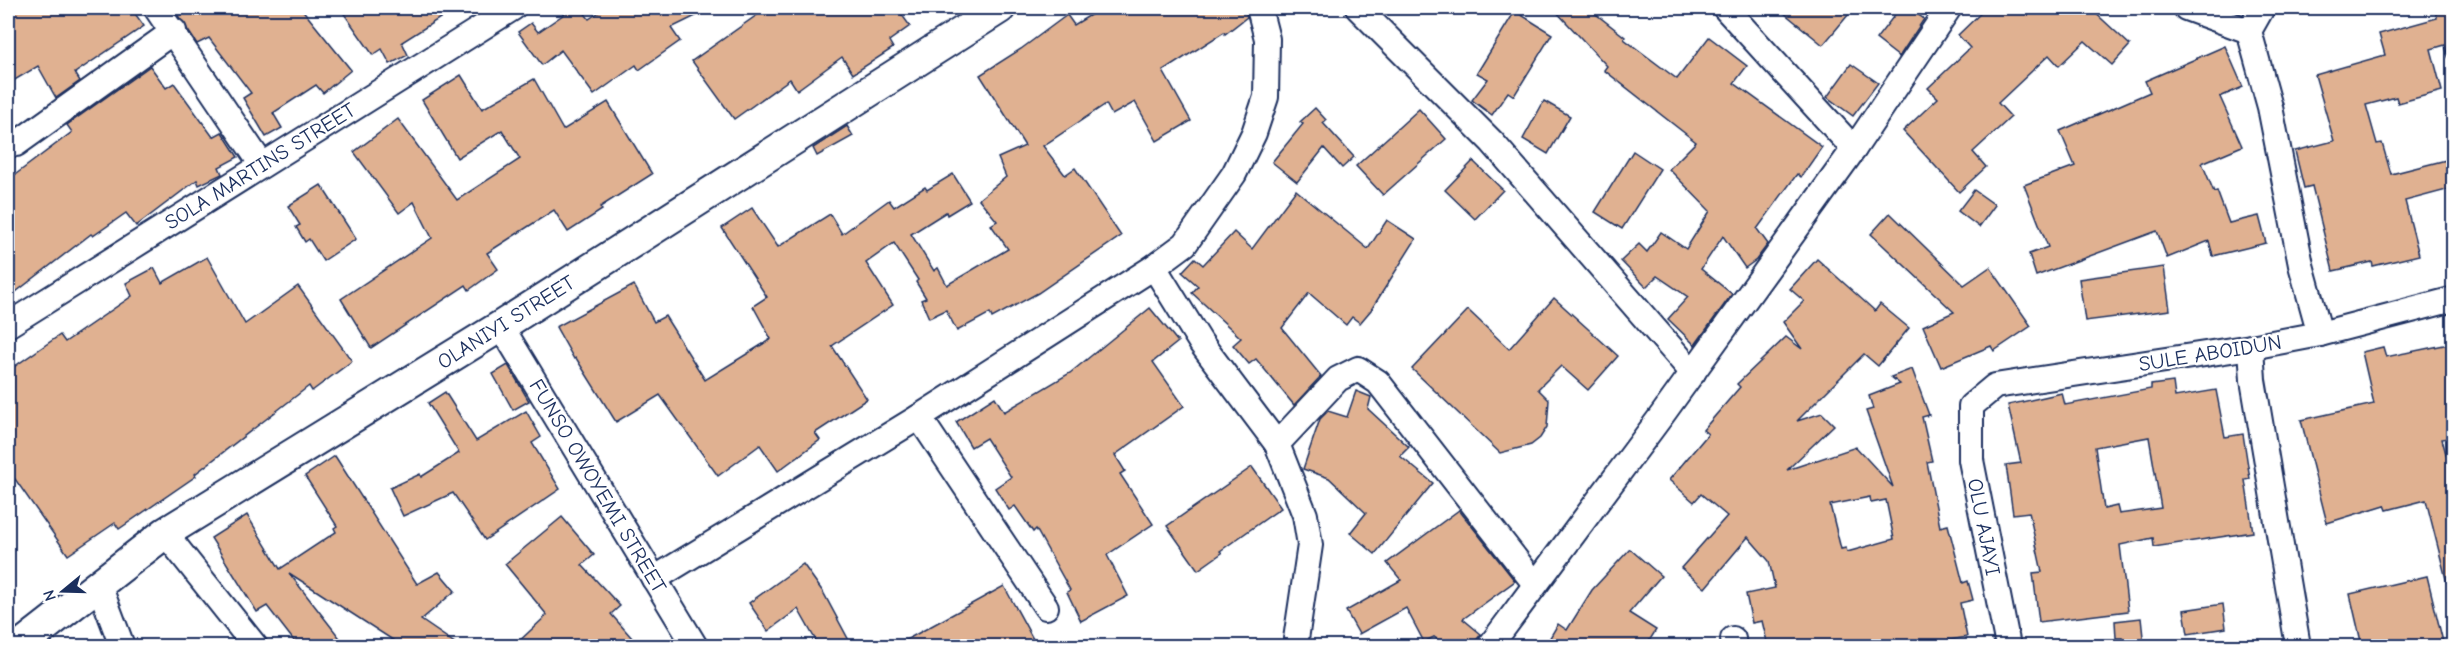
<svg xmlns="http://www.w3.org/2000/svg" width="2461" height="654" viewBox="0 0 2461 654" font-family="'Comic Neue',sans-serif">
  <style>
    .building { fill: #e0b191; stroke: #1b2f5e; stroke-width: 1.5; fill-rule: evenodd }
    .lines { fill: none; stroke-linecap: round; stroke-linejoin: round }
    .minor-casing { stroke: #1b2f5e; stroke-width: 28 }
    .tertiary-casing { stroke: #1b2f5e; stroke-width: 34 }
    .minor { stroke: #fff; stroke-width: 24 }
    .tertiary { stroke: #fff; stroke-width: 30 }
    .labels { text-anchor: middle; stroke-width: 4.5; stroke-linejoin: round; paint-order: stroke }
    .street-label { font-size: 21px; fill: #1b2f5e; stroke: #fff }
  </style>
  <rect width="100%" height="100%" fill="#fff"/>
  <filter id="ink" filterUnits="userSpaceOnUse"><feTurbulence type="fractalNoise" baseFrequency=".0167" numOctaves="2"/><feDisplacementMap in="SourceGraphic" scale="12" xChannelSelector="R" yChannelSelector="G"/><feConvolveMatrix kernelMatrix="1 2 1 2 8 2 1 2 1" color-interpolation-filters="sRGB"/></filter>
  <g filter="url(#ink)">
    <g class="building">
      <polygon points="8,8 131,8 144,26 75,73 80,81 56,98 38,66 8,84"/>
      <polygon points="173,8 301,8 351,70 323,93 316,85 273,113 282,128 266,137 243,98 251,93 209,38 197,44"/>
      <polygon points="340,8 456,8 402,42 408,55 390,64 382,49 373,55"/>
      <polygon points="573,8 581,8 589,19 605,8 712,8 671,28 680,41 639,70 636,65 594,95 561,50 542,65 518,32 531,23 538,32"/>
      <polygon points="767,8 897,8 910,26 889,41 893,48 853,74 842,57 797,90 790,79 734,119 692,61"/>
      <polygon points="1102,8 1245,8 1247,17 1225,34 1224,32 1163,71 1191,121 1157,141 1135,102 1112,115 1106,104 1043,146 1065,175 1075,168 1121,236 1038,293 992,318 990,313 957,331 946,310 929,318 921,300 926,298 916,282 918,280 894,243 866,263 893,305 832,346 867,399 815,433 820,440 778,471 760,445 718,476 660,395 616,422 576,358 574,359 556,327 634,285 654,322 665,316 705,380 771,339 753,306 767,297 722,228 752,208 778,247 830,214 842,234 889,200 894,207 925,187 927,190 953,174 970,201 947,215 946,212 911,234 934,271 938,268 947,285 1008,249 991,225 997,221 979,199 1006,177 998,158 1025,146 980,75 1021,49 1067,15 1074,25"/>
      <polygon points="1553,8 1588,8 1625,37 1624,39 1677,79 1709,37 1747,66 1734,83 1822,147 1801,177 1797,174 1757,229 1768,244 1756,260 1745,268 1723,236 1701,269 1732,294 1695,345 1668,319 1688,297 1657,276 1646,287 1621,261 1639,244 1647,252 1661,232 1686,249 1710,211 1669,169 1696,142 1604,70 1607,66"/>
      <polygon points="1778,8 1854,8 1823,45"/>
      <polygon points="1900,8 1909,8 1924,19 1899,57 1876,39"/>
      <polygon points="1986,8 2090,8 2130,45 2112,65 2085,41 2059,66 2049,55 1998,103 2011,117 1973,152 1986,167 1959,192 1903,131 1938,98 1928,88 1970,48 1958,35"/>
      <polygon points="2434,8 2454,8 2454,59 2449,60 2445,45 2431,49 2442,91 2398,103 2396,97 2366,105 2377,144 2382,143 2391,174 2454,158 2454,188 2405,201 2419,255 2373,266 2372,262 2333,271 2312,186 2304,188 2295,151 2334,141 2315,75 2385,55 2379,34 2437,18"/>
      <polygon points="1515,11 1552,34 1514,96 1508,92 1492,115 1472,100 1488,79 1477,73"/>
      <polygon points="2225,46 2243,87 2220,97 2242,146 2202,163 2214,192 2217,191 2229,223 2259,216 2266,243 2213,256 2209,241 2167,258 2157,231 2036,276 2029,254 2048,247 2024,185 2075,166 2060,131 2150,92 2145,81"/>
      <polygon points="1851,64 1878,83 1853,116 1827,97"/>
      <polygon points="150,66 166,88 174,83 213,137 222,132 238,157 219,167 222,174 199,185 197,180 136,226 126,213 93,236 91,234 8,298 8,180 72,132 67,125"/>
      <polygon points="461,75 482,109 534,79 563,130 608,102 652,174 600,207 602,210 568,232 554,210 487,253 498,269 469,290 466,285 371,348 341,299 432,238 414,202 399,213 354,152 398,119 457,200 520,159 502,130 457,158 422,100"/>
      <polygon points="1544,101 1570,116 1548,154 1523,139"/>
      <polygon points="1315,108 1326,120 1323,123 1354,157 1342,168 1324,148 1297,182 1272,162 1303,124 1300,122"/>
      <polygon points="1419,109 1446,139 1383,195 1356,166"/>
      <polygon points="847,126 853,136 817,156 813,148"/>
      <polygon points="1633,151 1660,169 1622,229 1595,212"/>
      <polygon points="1473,161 1503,190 1475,219 1445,190"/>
      <polygon points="321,185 356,239 323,261 309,239 305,242 296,227 300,225 288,206"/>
      <polygon points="1296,190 1368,249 1387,220 1416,239 1371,310 1360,323 1352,317 1346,325 1309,293 1282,328 1321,376 1294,405 1256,359 1249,364 1233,345 1241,338 1192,293 1198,286 1182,272 1195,258 1203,265 1234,232 1252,249"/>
      <polygon points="1974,190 1995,205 1979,227 1958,211"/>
      <polygon points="1890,213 1964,285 1990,267 2031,326 1994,351 1991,346 1941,367 1923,326 1954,312 1871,234"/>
      <polygon points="207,257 245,324 298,286 352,361 312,391 309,386 195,474 196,476 119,529 115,523 68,555 15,479 8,484 8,371 60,335 65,342 132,296 126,283 154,268 162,283"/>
      <path d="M1817 259 1875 311 1880 304 1909 328 1878 366 1864 354 1797 421 1822 413 1834 425 1787 470 1856 447 1893 487 1866 411 1873 409 1869 396 1900 384 1891 377 1912 369 1929 415 1922 417 1932 461 1927 462 1940 527 1948 525 1963 583 1968 581 1973 600 1960 603 1967 637 1917 646H1768L1762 621 1752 623 1746 594 1775 588 1769 561 1748 537 1705 588 1681 568 1727 516 1701 494 1694 502 1669 480 1708 434 1703 430 1740 387 1737 384 1786 337 1802 349 1783 322 1804 301 1790 289ZM1870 497 1871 503 1886 500 1894 539 1847 552 1846 548 1841 549 1830 505Z"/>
      <polygon points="2164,267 2170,310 2085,321 2079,279"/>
      <polygon points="1554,298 1618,356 1588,390 1561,366 1538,389 1549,400 1547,427 1540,438 1531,445 1500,453 1412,369 1468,310 1509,349"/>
      <polygon points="1150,308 1178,342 1153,362 1184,406 1115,455 1125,471 1120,474 1153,524 1107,555 1128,596 1081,621 1067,592 1070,590 1036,529 1033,532 1015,506 1009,510 995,488 1011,477 986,438 971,447 956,422 995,397 1004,412 1070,373"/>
      <polygon points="2454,343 2454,437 2442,439 2454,483 2454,582 2447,583 2426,500 2387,510 2385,505 2327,523 2301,420 2374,404 2362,352 2383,347 2386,357"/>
      <polygon points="508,365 529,401 513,410 493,374"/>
      <path d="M2173 382 2175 397 2216 390 2225 437 2243 434 2250 479 2245 480 2253 532 2154 547 2153 538 2120 545 2128 611 2039 622 2033 573 2042 572 2029 512 2013 514 2006 465 2021 463 2008 405 2062 393 2065 405 2151 389V385ZM2149 437 2161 508 2119 514 2117 506 2104 509 2095 447Z"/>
      <polygon points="1356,391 1371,397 1368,409 1409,447 1400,456 1433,483 1375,554 1350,533 1366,513 1329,478 1303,469 1320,419 1328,411 1347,417"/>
      <polygon points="445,392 476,441 526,411 541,437 532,443 560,489 485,540 453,493 403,516 390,488 420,474 421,477 459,453 428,403"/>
      <polygon points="335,456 417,584 439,572 455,591 421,620 459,646 402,646 289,573 346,646 298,646 267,606 257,612 211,538 247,515 280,569 336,532 334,528 337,526 305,476"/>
      <polygon points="1252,467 1281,508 1220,551 1222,553 1198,570 1167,526"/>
      <polygon points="1459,510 1515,581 1463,619 1481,634 1472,646 1446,646 1434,637 1424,642 1406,608 1359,634 1346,611 1401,580 1387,563"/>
      <polygon points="562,517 594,555 582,565 620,606 611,614 639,646 514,646 547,615 505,564"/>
      <polygon points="1630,549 1661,576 1629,613 1656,630 1646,646 1545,646 1558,624 1567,630 1592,590"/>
      <polygon points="803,564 823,592 852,646 819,646 798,609 768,631 749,603"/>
      <polygon points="2427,576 2444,646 2362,646 2350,594"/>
      <polygon points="1004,586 1034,641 1023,646 895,646"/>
      <polygon points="2223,604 2226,628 2188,634 2184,610"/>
      <polygon points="2141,618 2144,646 2123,646 2122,638 2116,638 2115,621"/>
    </g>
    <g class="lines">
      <g class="minor-casing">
        <g id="minor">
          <polyline points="156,8 262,165"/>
          <polyline points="1358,8 1492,142 1693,373"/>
          <polyline points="1725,8 1854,149"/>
          <polyline points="2186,8 2249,31"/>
          <polyline points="2262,8 2249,31 2270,107 2301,265 2320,334"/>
          <polyline points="16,144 174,31"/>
          <polyline points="1154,267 1201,343 1277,444 1305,515 1310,545 1295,646"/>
          <polyline points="8,325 513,8"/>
          <polyline points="501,326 695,646"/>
          <polyline points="2251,347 2253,380 2298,646"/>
          <polyline points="919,417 1046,607"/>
          <polyline points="1277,444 1338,379 1358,369 1378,382 1535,584"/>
          <polyline points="165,533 255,646"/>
          <polyline points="654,579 919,417 1154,267 1185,244 1234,174 1254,133 1266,97 1267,39 1259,8"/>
          <polyline points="99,585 122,646"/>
          <polyline points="1733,639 1734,646"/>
          <polyline points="1490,646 1662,415 1854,149 1949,8"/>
          <polyline points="2008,646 1971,460 1971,406 1995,386 2251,347 2320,334 2454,299"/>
        </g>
      </g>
      <g class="tertiary-casing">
        <polyline id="tertiary" points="20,646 165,533 501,326 1000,8"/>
      </g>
      <use href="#minor" class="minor"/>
      <use href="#tertiary" class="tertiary"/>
    </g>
  </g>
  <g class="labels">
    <g class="street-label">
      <text transform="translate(260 166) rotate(-32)" y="7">SOLA MARTINS STREET</text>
      <text transform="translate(506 322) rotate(-32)" y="7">OLANIYI STREET</text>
      <text transform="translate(2210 353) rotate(-9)" y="7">SULE ABOIDUN</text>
      <text transform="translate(598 486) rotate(59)" y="7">FUNSO OWOYEMI STREET</text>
      <text transform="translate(1984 527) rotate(79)" y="7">OLU AJAYI</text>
    </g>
  </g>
  <rect width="2461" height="654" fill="none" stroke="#fff" stroke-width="30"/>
  <rect x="15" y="15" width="2431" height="624" fill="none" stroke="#1b2f5e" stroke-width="2" filter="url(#ink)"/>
  <g transform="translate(63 591) rotate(251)" stroke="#ffffff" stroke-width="4.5" paint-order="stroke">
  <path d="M0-4.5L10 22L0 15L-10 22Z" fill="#1b2f5e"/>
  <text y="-9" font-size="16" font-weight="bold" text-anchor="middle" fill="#1b2f5e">N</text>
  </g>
</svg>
